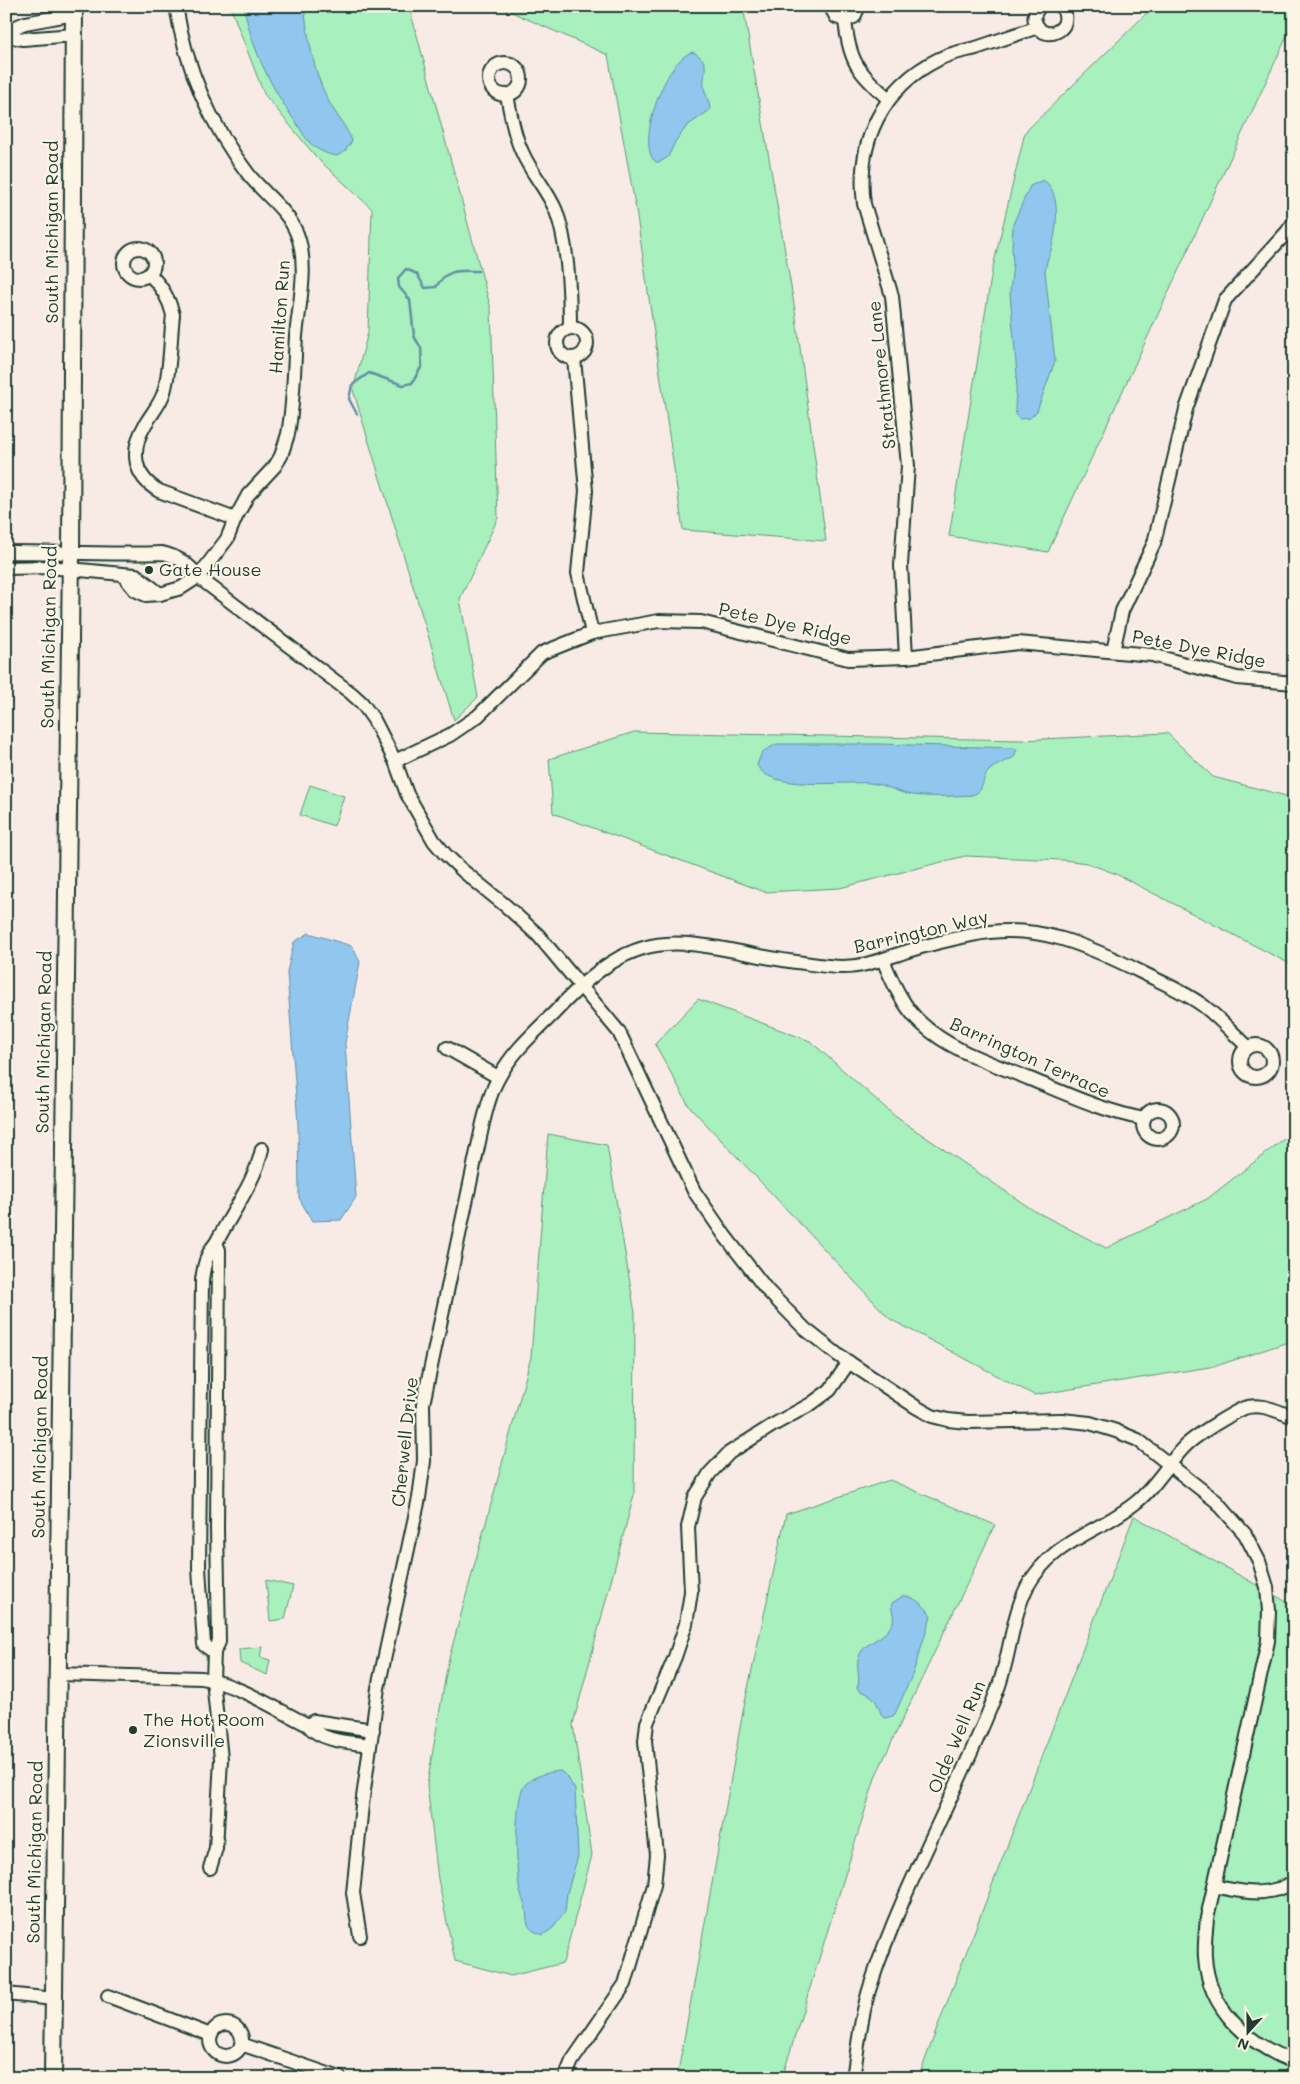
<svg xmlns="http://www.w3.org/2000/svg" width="1300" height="2084" viewBox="0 0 1300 2084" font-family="Mali,sans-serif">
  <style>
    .green { fill: #a8f0bd; stroke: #649678 }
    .water { fill: #91c6ef; stroke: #638fa4 }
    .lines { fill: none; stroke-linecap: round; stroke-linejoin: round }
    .stream { stroke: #638fa4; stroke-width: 2.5 }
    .minor-casing { stroke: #1f3d34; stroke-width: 16 }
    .major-casing { stroke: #1f3d34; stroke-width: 20 }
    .minor { stroke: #fcf5e5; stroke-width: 12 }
    .major { stroke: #fcf5e5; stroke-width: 16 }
    .poi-dot { fill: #1f3d34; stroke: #fcf5e5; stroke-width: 2 }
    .labels { text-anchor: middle; stroke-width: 4.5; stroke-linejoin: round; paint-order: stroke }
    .street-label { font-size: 18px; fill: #1f3d34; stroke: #fcf5e5 }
    .poi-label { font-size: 18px; fill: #1f3d34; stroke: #fcf5e5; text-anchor: start }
  </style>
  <rect width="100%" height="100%" fill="#f8ebe6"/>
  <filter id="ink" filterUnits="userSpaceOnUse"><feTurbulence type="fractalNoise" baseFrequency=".02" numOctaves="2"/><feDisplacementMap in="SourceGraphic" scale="10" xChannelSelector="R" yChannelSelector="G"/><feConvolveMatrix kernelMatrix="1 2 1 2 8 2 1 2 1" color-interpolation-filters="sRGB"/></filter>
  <g filter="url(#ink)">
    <g class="green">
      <polygon points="230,6 409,6 491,309 498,518 460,599 478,697 454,720 353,390 368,332 372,209 317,158 264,94"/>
      <polygon points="498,6 743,6 795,310 826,541 683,530 636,210 608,55"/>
      <polygon points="1154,6 1294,6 1294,21 1048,552 949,536 992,271 1025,132"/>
      <polygon points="634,732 1021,740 1167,733 1213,777 1294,798 1294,966 1116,874 1087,863 1063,860 965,856 840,888 765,892 553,813 549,759"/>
      <polygon points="310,785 344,796 334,826 300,815"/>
      <polygon points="698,999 810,1041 896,1117 1033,1210 1106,1248 1207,1199 1294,1131 1294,1340 1216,1366 1034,1395 890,1319 689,1106 655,1044"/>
      <polygon points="548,1134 607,1145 635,1313 634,1495 573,1724 592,1855 563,1963 511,1976 455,1961 438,1879 427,1785 448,1662 531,1357"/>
      <polygon points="890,1480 995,1525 876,1775 782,2078 677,2078 743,1711 786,1514"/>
      <polygon points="1134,1516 1294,1606 1294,2078 918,2078"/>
      <polygon points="266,1580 293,1586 285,1619 270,1621"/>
      <polygon points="262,1647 260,1657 270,1660 267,1675 240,1663 239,1649"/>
    </g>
    <g class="water">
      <path d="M244 6H304C308 37 313 70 327 98 334 113 346 125 352 141L345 151 337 156C328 155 317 150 310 143 305 138 301 130 297 124 272 89 251 49 244 6Z"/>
      <path d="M693 52C713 63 702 72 704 87 705 95 710 101 710 110L687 126 675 142 668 157 660 162H656C634 146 666 57 693 52Z"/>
      <path d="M1043 180C1062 191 1057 231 1051 250 1048 258 1046 263 1045 272L1055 361 1037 411 1030 418 1019 419 1016 415 1015 408 1017 375 1010 293 1013 263 1012 248 1013 224 1030 186Z"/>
      <path d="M777 744H880L1014 748 1017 749 1014 757C1005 763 994 764 987 773 981 782 985 791 972 795 951 796 928 798 907 794 895 791 883 784 870 783 844 781 769 792 757 765L762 752Z"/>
      <polygon points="309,933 352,946 360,962 345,1043 356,1197 341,1220 312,1221 299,1198 298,1124 287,972 294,942"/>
      <path d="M903 1596C914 1596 926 1606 931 1616L913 1673 895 1714 893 1716 884 1718C878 1711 879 1702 871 1696 866 1692 861 1693 857 1688 862 1677 854 1665 860 1654 867 1640 885 1640 893 1622 895 1615 890 1609 892 1603Z"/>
      <path d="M560 1771 567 1776 575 1790 578 1856 567 1893 565 1912 553 1928 543 1935C537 1933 530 1930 528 1924 526 1919 527 1914 526 1909 524 1901 520 1894 519 1887 516 1869 514 1796 525 1785 532 1776 549 1772 560 1771Z"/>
    </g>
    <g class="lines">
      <path class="stream" d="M357 414 349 399 352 385 369 373 403 385 412 383 422 366 421 348 414 336 410 300 399 287 398 278 406 269 417 274 425 288 436 287C447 268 459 271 478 271"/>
      <g class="minor-casing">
        <g id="minor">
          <polyline points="830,6 836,17 845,20 854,17 859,6"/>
          <path d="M1040 6C1036 11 1033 15 1035 21 1041 45 1078 30 1061 6"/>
          <path d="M845 20C849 61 858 73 889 99"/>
          <polyline points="6,31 25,23 74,14"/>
          <polyline points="6,36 23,39 74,35"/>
          <circle cx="505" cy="79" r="16"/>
          <path d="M507 95C511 115 514 136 523 154 532 174 548 191 556 211 568 243 570 294 570 328"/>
          <circle cx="139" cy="263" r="15"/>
          <path d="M149 274C162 286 169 298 173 315 170 340 171 368 164 392 160 405 151 414 145 425 130 450 133 476 159 491L235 519"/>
          <circle cx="572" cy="343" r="15"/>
          <polyline points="574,358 586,491 578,573 592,633"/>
          <path d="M6 554 9 552C60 552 111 555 162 553 176 556 190 564 198 577L351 693 362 703 374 720 395 761 407 794 434 841 445 854 463 871 506 906 538 935 619 1032 694 1191 725 1236 767 1290 805 1329 838 1355 916 1407 932 1416 948 1420 968 1422 1062 1420 1090 1423 1116 1431 1138 1440 1216 1501 1245 1534 1259 1561 1267 1587 1269 1611 1268 1641 1207 1918C1206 1931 1204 1944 1205 1957 1208 2009 1248 2044 1294 2062"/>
          <path d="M6 568 49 567 122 574 135 590 146 595 160 594 181 588 198 577 227 539 235 519 248 495 275 466 281 456 288 434C294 402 294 368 296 336 299 304 309 265 297 234 287 209 265 195 249 175 211 126 186 69 176 6"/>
          <polyline points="122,574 136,575 160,594"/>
          <polyline points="1113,651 1122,611 1154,543 1186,409 1225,300 1287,232 1294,222"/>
          <path d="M906 657 901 565 908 466 892 296 864 204C856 143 882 87 939 59 950 53 964 51 976 48 997 41 1017 34 1038 27"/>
          <polyline points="395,761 450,735 478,716 542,653 592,633 659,621 701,622 848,659 906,657 1018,643 1152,655 1237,678 1294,683"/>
          <path d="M883 960C893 983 903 1007 922 1024 951 1051 994 1064 1030 1079 1067 1094 1103 1111 1144 1119"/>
          <circle cx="1256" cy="1061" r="16"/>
          <polyline points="447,1048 498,1077"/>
          <circle cx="1158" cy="1124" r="15"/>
          <path d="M214 1652 204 1645 199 1568 202 1280C204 1266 206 1254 216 1243 231 1214 256 1180 262 1149"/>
          <path d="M57 1674 202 1678C239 1685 274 1708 308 1725 321 1742 351 1742 370 1745"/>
          <polyline points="308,1725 314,1721 373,1730"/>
          <polyline points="210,1868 216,1848 221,1759 213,1680 214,1652 219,1642 217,1528 219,1250 216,1243"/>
          <path d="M1214 1886C1245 1893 1264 1897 1294 1883"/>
          <path d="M360 1936 353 1893 362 1805 378 1688 419 1498 424 1461 423 1404 483 1123C487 1107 491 1091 499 1077 512 1052 535 1032 554 1013 584 981 619 947 666 944 702 941 752 956 789 961 807 963 825 967 843 967 863 967 880 960 899 954 922 946 948 940 972 935 1035 921 1089 946 1143 973 1163 983 1187 993 1205 1007 1220 1019 1234 1034 1248 1047"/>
          <polyline points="6,1994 54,1999"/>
          <polyline points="108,1996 211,2035"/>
          <circle cx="226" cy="2040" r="16"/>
          <polyline points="241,2044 340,2078"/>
          <polyline points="565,2078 572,2061 625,1984 654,1885 657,1855 645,1741 647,1723 675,1657 686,1624 691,1592 688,1527 695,1497 710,1473 729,1453 773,1425 811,1404 830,1390 849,1362"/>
          <path d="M853 2078C858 2047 861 2014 871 1984 904 1883 959 1790 997 1691 1010 1658 1011 1619 1027 1587 1053 1540 1096 1534 1134 1504 1155 1488 1168 1463 1186 1445 1198 1434 1229 1415 1244 1408 1261 1402 1278 1412 1294 1417"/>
        </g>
      </g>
      <g class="major-casing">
        <polyline id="major" points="53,2078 71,554 74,6"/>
      </g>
      <use href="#minor" class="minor"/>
      <use href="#major" class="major"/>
    </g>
  </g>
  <g class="poi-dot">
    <circle cx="149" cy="570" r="5"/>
    <circle cx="133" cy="1730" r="5"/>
  </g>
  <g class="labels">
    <g class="street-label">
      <text transform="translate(52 232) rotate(-90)" y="6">South Michigan Road</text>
      <text transform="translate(280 317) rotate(-86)" y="6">Hamilton Run</text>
      <text transform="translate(882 375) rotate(-96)" y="6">Strathmore Lane</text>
      <text transform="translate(785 624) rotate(13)" y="6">Pete Dye Ridge</text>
      <text transform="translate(49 637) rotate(-89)" y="6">South Michigan Road</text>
      <text transform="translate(1199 649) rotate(11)" y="6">Pete Dye Ridge</text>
      <text transform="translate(921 932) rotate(-13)" y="6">Barrington Way</text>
      <text transform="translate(44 1042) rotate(-89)" y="6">South Michigan Road</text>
      <text transform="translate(1030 1058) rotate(24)" y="6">Barrington Terrace</text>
      <text transform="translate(405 1442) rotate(-84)" y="6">Cherwell Drive</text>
      <text transform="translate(40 1447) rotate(-89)" y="6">South Michigan Road</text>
      <text transform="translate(957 1737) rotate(-67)" y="6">Olde Well Run</text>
      <text transform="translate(35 1852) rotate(-89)" y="6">South Michigan Road</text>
    </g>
    <g class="poi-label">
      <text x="159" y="576">Gate House</text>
      <text x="143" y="1726">The Hot Room<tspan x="143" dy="21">Zionsville</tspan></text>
    </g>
  </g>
  <rect width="1300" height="2084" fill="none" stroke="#fcf5e5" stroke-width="25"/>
  <rect x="12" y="12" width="1275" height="2059" fill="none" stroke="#1f3d34" stroke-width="2" filter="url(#ink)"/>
  <g transform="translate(1248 2032) rotate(201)" stroke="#fcf5e5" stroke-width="4" paint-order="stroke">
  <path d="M0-4L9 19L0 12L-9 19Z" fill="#1f3d34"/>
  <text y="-8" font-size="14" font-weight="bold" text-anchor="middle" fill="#1f3d34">N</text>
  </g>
</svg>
